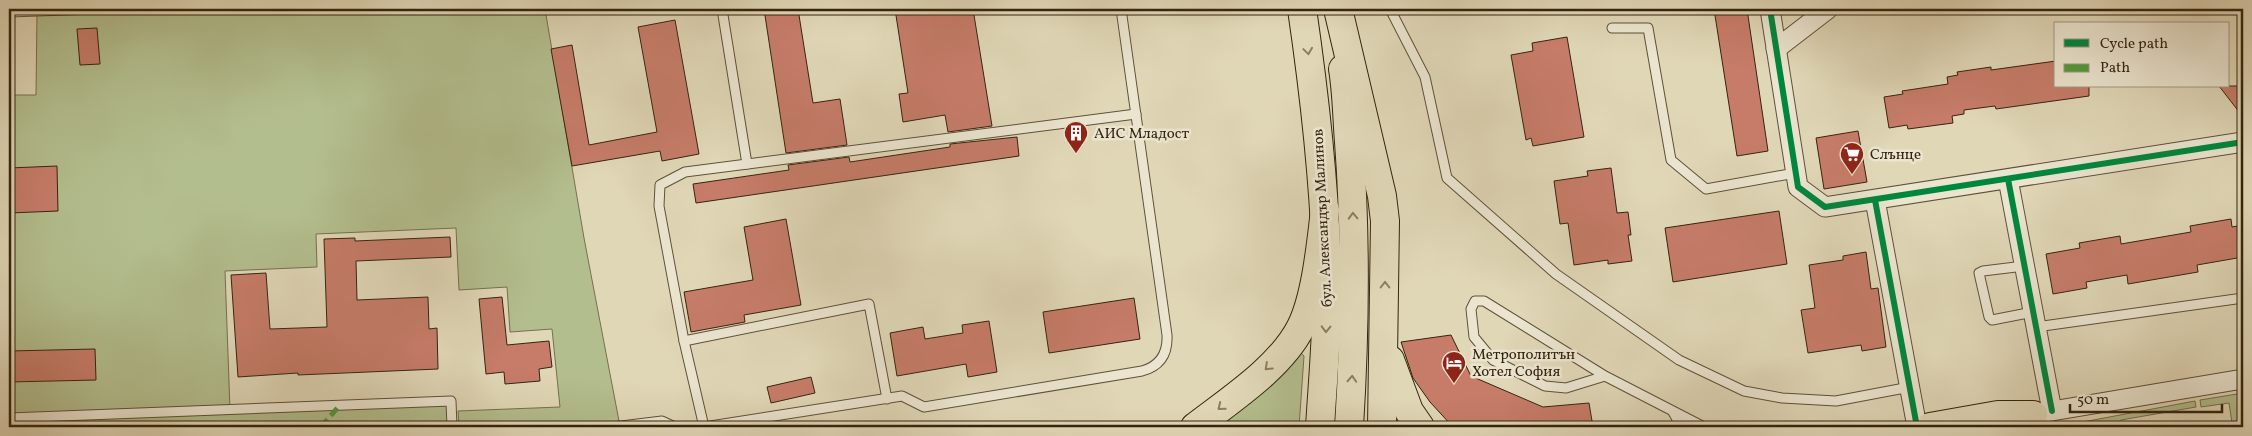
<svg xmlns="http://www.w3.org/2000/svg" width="2252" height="436" viewBox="0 0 2252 436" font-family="Vollkorn,serif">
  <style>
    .green { fill: #b3be8e; stroke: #74714e }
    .building { fill: #c67c69; stroke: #34240f }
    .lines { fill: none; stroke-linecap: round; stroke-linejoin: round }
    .lane-casing { stroke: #5f5139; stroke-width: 11 }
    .street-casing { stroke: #5f5139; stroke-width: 21 }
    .primary-casing { stroke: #34240f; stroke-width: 30 }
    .highway-casing { stroke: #34240f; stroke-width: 30 }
    .lane { stroke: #ebe5d0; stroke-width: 9 }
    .street { stroke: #ebe5d0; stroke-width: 19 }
    .primary { stroke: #e0d7b7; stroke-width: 28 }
    .highway { stroke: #e0d7b7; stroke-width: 28 }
    .quiet { stroke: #519b3c; stroke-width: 5; stroke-dasharray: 10 5; stroke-linecap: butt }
    .cycleway-casing { stroke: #ebe5d0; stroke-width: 9 }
    .cycleway { stroke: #00873e; stroke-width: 6 }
    .oneway { stroke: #8a7e63 }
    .labels { text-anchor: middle; stroke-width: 5; stroke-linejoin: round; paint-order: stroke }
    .poi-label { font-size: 15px; fill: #34240f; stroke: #ebe5d0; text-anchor: start }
    .street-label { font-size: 15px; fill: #34240f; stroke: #ebe5d0 }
  </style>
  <rect width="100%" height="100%" fill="#e0d7b7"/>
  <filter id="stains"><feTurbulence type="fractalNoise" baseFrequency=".004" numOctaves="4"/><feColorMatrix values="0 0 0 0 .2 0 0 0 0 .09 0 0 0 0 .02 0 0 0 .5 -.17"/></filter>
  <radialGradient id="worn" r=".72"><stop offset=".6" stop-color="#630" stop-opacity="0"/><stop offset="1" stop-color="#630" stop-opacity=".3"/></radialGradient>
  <g class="green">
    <polygon points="62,9 545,9 584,238 619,421 578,427 459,427 458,411 560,407 552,329 510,332 507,287 459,290 456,228 316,234 317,267 225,271 230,410 451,401 452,427 9,427 9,95 36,95 37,12"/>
    <polygon points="1300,352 1304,356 1299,427 1267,427 1247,424 1209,427"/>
    <polygon points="2243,393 2243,422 2232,423 2229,403 2201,407 2200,400"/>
    <polygon points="2195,401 2196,407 2121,420 2122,427 2056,427"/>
  </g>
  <g class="building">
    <polygon points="764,9 798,9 813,103 840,99 847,145 786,153"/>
    <polygon points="895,9 973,9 992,126 948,132 945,115 903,122 899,94 908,93"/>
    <polygon points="1714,9 1747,9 1768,151 1737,156"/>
    <polygon points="675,20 699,154 662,161 660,151 572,166 551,49 572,45 589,145 657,132 638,27"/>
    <polygon points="97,28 100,64 80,65 77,29"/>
    <polygon points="1567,37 1584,137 1533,146 1531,138 1526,140 1511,55 1533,51 1532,43"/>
    <polygon points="2056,61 2056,86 2089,86 2089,96 1996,109 1995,106 1964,110 1964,114 1952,116 1953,123 1908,129 1907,125 1889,128 1884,97 1903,94 1902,91 1948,84 1947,77 1958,75 1957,72 1991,67 1991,70"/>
    <polygon points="2219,86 2243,86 2243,117"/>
    <polygon points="1858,131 1867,182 1824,189 1816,138"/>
    <polygon points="1017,137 1019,156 696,203 693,184 789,170 788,165 849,157 850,162 950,147 950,144"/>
    <polygon points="57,166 58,211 9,213 9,168"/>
    <polygon points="1611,168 1617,213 1628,212 1631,235 1628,235 1632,261 1608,264 1608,260 1574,265 1568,223 1560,224 1554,181 1588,176 1587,171"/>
    <polygon points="1779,211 1787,264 1673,282 1665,228"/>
    <polygon points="786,219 801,305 744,315 745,322 691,332 684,292 753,280 744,227"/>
    <polygon points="2231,219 2232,227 2243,225 2243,257 2197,265 2198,272 2128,284 2127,275 2086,282 2087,288 2053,294 2046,254 2080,248 2079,243 2120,236 2121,244 2191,232 2190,226"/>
    <polygon points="450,237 451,257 356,261 357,300 428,297 429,329 437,328 438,369 298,375 298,373 238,377 231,275 266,273 270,329 327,327 324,239 355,238 355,241"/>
    <polygon points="1866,252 1871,289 1878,288 1886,347 1862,351 1861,345 1808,353 1801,310 1815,308 1809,265 1843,260 1843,256"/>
    <polygon points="502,297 507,345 549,341 552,367 539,369 540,381 505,384 504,372 486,374 479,299"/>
    <polygon points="1134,298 1140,339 1049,353 1043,312"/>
    <polygon points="989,321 997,372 968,377 966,364 897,376 890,333 923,327 925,339 963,333 962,325"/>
    <polygon points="1451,335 1471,376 1543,407 1589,403 1593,427 1453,427 1430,402 1413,378 1401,342"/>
    <polygon points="95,349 96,380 9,382 9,351"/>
    <polygon points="811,377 815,393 771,403 767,387"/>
  </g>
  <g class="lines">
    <g class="lane-casing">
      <g id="lane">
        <polyline points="722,9 747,164"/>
        <polyline points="1390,9 1425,77 1447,178 1556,274 1679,360 1744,391 1782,398 1836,401 1910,387"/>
        <polyline points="9,12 94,9"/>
        <polyline points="1612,28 1648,28 1671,160 1706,189 1795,173"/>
        <polyline points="2024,266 1983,271 1979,273 1989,317 1992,320 2033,312"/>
        <polyline points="2036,327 2243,298"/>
        <polyline points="684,341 869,304 887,399"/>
        <polyline points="1605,376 1566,388 1545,386 1493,360 1474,337 1471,309 1475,301 1484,301 1605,376 1704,427"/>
        <polyline points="1673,412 1681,427"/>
        <polyline points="9,418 451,401 452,427"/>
        <polyline points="613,427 662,421 675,427"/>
        <path d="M704 427 902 396 924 407 1142 371C1160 366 1168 354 1167 335L1121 9"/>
        <polyline points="704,427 684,341 659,206 660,185 685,172 1136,114"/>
      </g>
    </g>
    <g class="street-casing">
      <g id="street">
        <polyline points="1770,9 1798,187 1825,207 2243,142"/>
        <polyline points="1776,49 1828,9"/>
        <polyline points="2008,179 2052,411"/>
        <polyline points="1875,200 1917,427"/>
        <polyline points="2040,413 2243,379"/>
      </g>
    </g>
    <g class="primary-casing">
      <g id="primary">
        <path d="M1302 9C1315 98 1325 186 1327 276 1328 326 1323 377 1320 427"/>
        <path d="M1343 69C1347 93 1347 117 1349 142 1356 237 1355 332 1349 427"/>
      </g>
    </g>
    <g class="highway-casing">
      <g id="highway">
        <polyline points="1338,9 1382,196 1385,221 1382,427"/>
        <polyline points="1390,360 1409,411 1420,427"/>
        <path d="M1195 427C1230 400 1281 367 1301 327 1316 297 1321 244 1325 210"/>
        <polyline points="1930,427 1998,415 2033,415"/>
      </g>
    </g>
    <use href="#lane" class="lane"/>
    <use href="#street" class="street"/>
    <use href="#primary" class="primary"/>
    <use href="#highway" class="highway"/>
    <polyline class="quiet" points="321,427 339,406"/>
    <g class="cycleway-casing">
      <g id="cycleway">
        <polyline points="1770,9 1798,187 1825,207 2243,142"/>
        <polyline points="2008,179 2052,411"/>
        <polyline points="1875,200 1917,427"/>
      </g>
    </g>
    <use href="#cycleway" class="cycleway"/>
  </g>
  <defs><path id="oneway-chevron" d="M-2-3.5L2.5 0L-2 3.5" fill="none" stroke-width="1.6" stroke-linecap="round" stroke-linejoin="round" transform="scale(1.25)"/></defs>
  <g class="oneway">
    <use href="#oneway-chevron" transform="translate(1308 51) rotate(82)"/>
    <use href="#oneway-chevron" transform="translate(1353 216) rotate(-92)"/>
    <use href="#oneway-chevron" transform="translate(1385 285) rotate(-90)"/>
    <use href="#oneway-chevron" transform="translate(1326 329) rotate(91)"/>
    <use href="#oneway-chevron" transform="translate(1268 367) rotate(137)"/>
    <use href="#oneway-chevron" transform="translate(1352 379) rotate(-87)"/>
    <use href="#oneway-chevron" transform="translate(1221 407) rotate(141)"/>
  </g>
  <defs>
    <g id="building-pin" transform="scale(1.25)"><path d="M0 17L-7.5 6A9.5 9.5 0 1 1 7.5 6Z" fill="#8f2418" stroke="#ebe5d0"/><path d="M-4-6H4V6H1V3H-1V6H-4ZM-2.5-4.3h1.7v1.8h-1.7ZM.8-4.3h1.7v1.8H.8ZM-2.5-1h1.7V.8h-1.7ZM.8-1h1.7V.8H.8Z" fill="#fff"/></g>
    <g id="supermarket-pin" transform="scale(1.25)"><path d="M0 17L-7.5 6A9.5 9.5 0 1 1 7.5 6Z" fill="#8f2418" stroke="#ebe5d0"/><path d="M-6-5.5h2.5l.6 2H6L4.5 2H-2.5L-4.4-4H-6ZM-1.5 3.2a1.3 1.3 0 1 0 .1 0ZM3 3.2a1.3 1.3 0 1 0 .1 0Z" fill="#fff"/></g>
    <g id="hotel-pin" transform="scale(1.25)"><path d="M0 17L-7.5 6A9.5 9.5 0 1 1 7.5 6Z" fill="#8f2418" stroke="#ebe5d0"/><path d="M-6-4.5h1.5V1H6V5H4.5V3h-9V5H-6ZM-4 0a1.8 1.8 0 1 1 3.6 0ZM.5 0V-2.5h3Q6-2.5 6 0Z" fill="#fff"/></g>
  </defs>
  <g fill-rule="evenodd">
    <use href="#building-pin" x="1076" y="133"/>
    <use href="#supermarket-pin" x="1852" y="154"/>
    <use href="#hotel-pin" x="1454" y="363"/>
  </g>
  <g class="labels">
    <g class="poi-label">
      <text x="1094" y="138">АИС Младост</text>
      <text x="1870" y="159">Слънце</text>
      <text x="1472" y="359">Метрополитън<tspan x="1472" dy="17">Хотел София</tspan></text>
    </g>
    <g class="street-label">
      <text transform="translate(1322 218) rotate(-93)" y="5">бул. Александър Малинов</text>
    </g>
  </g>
  <rect width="2252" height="436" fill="none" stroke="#e0d7b7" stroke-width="30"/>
  <rect x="10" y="10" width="2232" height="416" fill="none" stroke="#34240f" stroke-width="2.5"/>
  <rect x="15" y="15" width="2222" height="406" fill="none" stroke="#34240f"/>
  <rect x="2054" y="22" width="175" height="65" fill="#ebe5d0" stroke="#a29883"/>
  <rect x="2064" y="39" width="25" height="8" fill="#00873e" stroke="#a29883"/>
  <text x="2100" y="48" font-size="15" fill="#34240f">Cycle path</text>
  <rect x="2064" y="64" width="25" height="8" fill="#519b3c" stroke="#a29883"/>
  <text x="2100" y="72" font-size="15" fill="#34240f">Path</text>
  <path d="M2070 404v8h152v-8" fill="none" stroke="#34240f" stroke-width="2.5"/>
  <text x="2077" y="404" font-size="15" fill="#34240f" stroke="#ebe5d0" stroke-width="4" paint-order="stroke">50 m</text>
  <rect width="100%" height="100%" filter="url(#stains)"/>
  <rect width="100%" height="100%" fill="url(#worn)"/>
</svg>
